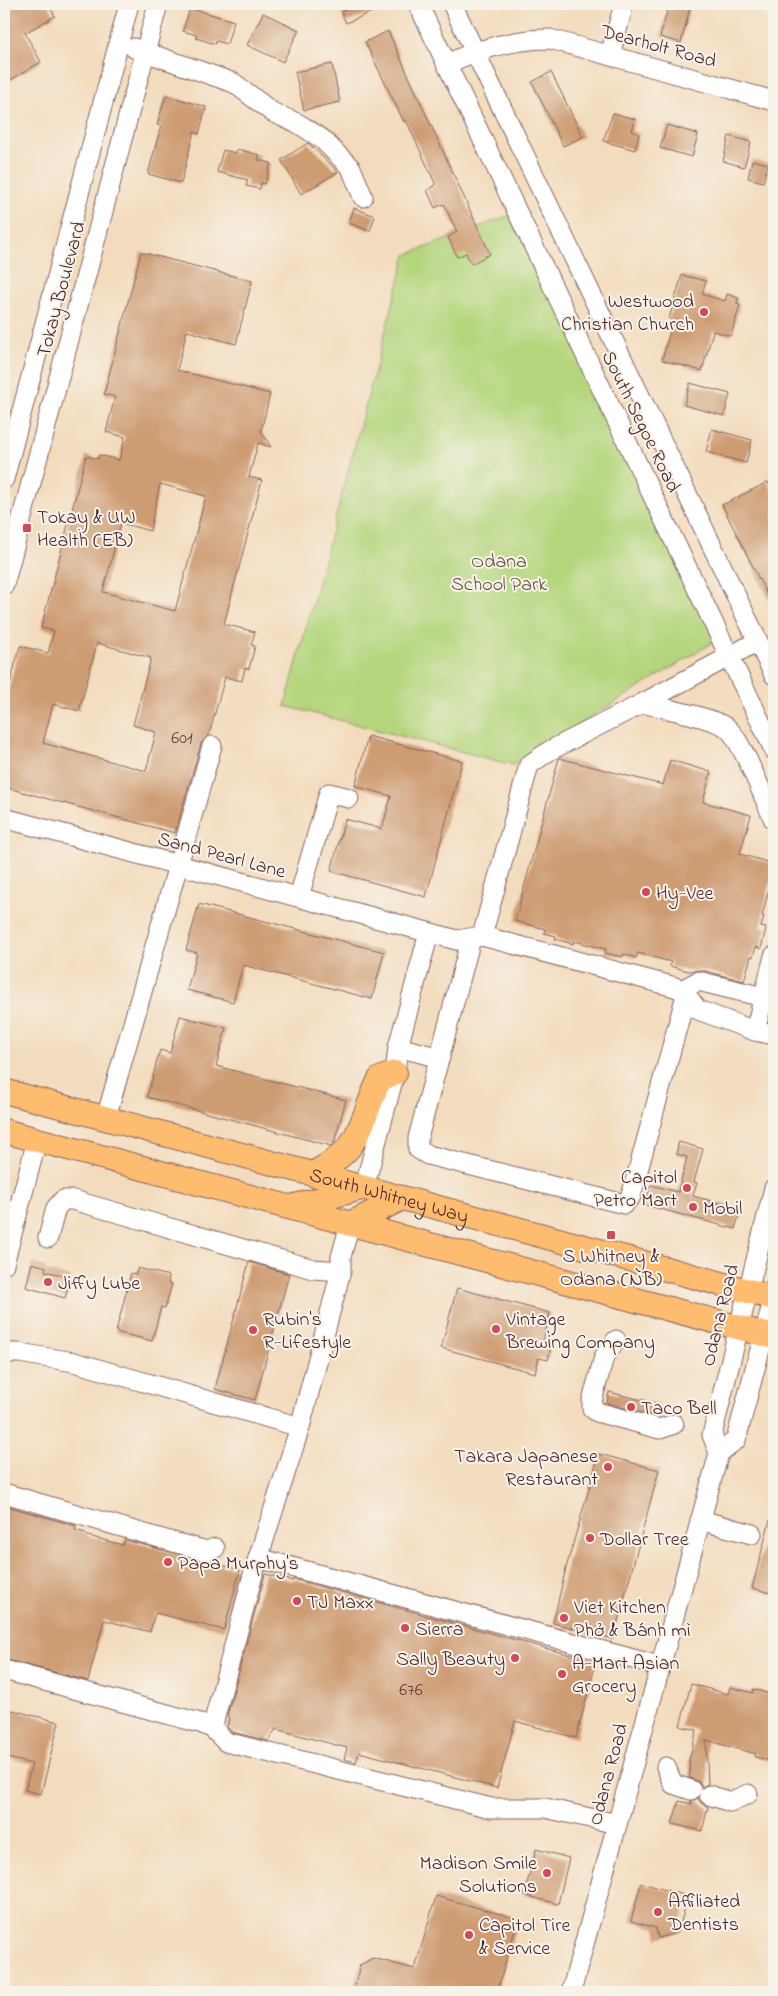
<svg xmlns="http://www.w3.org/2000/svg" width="778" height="1996" viewBox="0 0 778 1996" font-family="'Indie Flower',sans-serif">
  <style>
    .green { fill: #b4d57c; stroke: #7f7a54 }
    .building { fill: #ce9c73; fill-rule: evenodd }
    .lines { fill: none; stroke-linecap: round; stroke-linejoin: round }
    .minor-casing { stroke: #85615e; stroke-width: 21 }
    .major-casing { stroke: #85615e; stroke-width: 26 }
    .minor { stroke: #fff; stroke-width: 19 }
    .major { stroke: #febc70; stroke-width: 24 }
    .poi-dot { fill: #d1495b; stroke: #f7f3e8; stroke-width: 2 }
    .labels { text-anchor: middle; stroke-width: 4; stroke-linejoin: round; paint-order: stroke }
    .number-label { font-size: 18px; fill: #6b3e3d }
    .street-label { font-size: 20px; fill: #4a1f2b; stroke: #f7f3e8 }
    .poi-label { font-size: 20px; fill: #4a1f2b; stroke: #f7f3e8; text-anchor: start }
    .park-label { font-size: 20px; fill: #644c3f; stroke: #f7f3e8 }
  </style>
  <rect width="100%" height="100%" fill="#f7f3e8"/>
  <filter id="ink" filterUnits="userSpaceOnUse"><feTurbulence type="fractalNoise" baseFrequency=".02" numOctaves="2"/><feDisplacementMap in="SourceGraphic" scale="10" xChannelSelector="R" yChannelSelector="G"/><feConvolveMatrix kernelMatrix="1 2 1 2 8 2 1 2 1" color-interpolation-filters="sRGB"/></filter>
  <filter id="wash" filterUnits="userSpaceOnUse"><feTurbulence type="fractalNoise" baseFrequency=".0096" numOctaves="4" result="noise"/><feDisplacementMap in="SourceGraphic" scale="20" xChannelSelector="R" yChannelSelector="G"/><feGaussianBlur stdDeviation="1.12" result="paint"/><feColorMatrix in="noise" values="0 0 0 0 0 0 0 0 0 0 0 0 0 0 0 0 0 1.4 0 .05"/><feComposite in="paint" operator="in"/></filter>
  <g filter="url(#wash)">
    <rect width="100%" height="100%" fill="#f3dbbd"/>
    <polygon class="green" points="518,212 720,638 513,765 285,706 406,255"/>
    <g id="blocks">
      <g class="building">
        <polygon points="4,4 48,4 55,16 25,33 41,62 4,84"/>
        <polygon points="346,4 390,4 346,23 341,12 348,9"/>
        <polygon points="669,4 691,4 681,43 660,37"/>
        <polygon points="190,8 234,21 227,44 216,41 215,44 196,38 197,35 183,31"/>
        <polygon points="263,13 299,30 283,62 247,45"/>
        <polygon points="388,31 490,254 471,264 466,253 457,257 448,237 457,232 444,204 435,208 427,190 435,186 435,183 406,120 404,122 365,42"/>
        <polygon points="332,64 340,102 304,110 295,72"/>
        <polygon points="551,72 583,137 563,146 532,82"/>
        <polygon points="166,95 206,107 199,134 194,132 181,183 148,174 161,126 157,125"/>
        <polygon points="613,113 635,119 632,131 639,134 635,150 603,141"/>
        <polygon points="667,125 698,134 692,157 660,148"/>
        <polygon points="729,136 751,142 744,167 723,161"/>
        <polygon points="308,143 338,172 301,194 281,160"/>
        <polygon points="237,149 260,155 258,160 271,163 265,184 261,183 260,189 246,186 248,180 217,172 223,150 236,153"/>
        <polygon points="752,160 768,164 763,182 748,178"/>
        <polygon points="354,208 375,216 370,231 349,223"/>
        <path d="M141 252 252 281 236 344 187 331 177 370 270 394 261 431 271 447 258 443 249 477 262 480 224 624 255 632 251 645 255 646 249 669 245 668 242 681 225 677 209 735 201 743 175 833 4 787V706L20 646 48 653 54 631 41 628 86 456 98 459 99 455 119 460 125 437 106 432 115 397 104 394ZM160 484 206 496 175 611 103 592 121 523 150 531ZM97 643 151 658 133 725 156 732 146 771 43 743 53 704 79 711Z"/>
        <polygon points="682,275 706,281 702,294 725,301 727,294 738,298 737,304 740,305 731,336 713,331 702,371 662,360 673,320 669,319"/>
        <polygon points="690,383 730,394 724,416 684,405"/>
        <polygon points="712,429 752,440 746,463 706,452"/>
        <polygon points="768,482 774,494 774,609 722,505"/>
        <polygon points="368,736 462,761 426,897 331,871 345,819 382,829 391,796 355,786"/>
        <polygon points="559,758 663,785 670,760 711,772 703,802 751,815 740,854 774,864 774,869 762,916 764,916 761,927 766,928 761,949 756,947 753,957 751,956 744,981 701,970 688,971 670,966 671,962 638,953 636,958 623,954 623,957 605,953 606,949 574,941 573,944 555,939 556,936 544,933 545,929 515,921"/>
        <polygon points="199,904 384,952 372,999 243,965 233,1002 187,990 197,953 186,950"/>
        <polygon points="180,1016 226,1028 216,1066 346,1100 334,1143 331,1146 147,1097 160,1050 170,1053"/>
        <polygon points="679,1142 703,1149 694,1182 697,1183 693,1196 741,1209 735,1229 645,1205 651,1185 678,1192 687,1157 676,1154"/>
        <polygon points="249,1262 289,1274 255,1400 215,1389"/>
        <polygon points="32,1263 46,1267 45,1271 71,1277 65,1298 26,1287"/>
        <polygon points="138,1268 169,1276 168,1283 172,1284 165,1308 161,1307 152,1341 116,1332 131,1273 136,1274"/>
        <polygon points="457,1288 550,1313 542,1345 551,1347 548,1360 539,1358 535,1373 441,1348"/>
        <polygon points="609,1392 658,1404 655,1416 607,1403"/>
        <polygon points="599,1454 659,1470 613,1639 553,1623 566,1568"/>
        <polygon points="4,1505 76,1526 75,1530 86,1533 88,1536 123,1545 125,1540 240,1570 224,1630 155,1613 150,1632 104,1620 88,1681 4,1659"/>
        <polygon points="770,1520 774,1520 774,1594 752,1588"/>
        <polygon points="265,1574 293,1581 293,1579 596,1662 576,1738 515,1721 497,1788 359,1752 356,1762 344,1759 347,1748 276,1729 268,1741 232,1732 227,1727 229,1717 227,1716"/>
        <polygon points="691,1684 728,1694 730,1687 753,1693 753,1689 774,1695 774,1762 755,1757 756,1754 706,1740 708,1784 702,1787 699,1782 690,1778 689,1760 697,1730 680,1726"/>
        <polygon points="8,1709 59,1722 41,1794 25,1790 32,1764 4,1757 4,1723"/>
        <polygon points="698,1798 701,1803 708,1807 702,1831 672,1824 679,1801 692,1804 691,1801"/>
        <polygon points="536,1849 569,1858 558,1904 524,1895"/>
        <polygon points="641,1883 688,1896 678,1933 658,1938 656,1928 631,1921"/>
        <polygon points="436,1896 518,1919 497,1992 353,1992 360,1965 373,1958 415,1969"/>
      </g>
    </g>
  </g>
  <g filter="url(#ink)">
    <use href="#blocks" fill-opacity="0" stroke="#85615e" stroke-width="1"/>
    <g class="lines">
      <g class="minor-casing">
        <g id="minor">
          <polyline points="418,4 774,750"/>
          <polyline points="452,4 774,675"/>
          <polyline points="134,48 234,83 272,112 299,124 322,139 351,168 363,197"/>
          <polyline points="610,55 624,4"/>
          <path d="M446 64C479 49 513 39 550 39L774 101"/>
          <polyline points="4,479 129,4"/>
          <polyline points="4,585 158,4"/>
          <polyline points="643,703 758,641"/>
          <polyline points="4,818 457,940 482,936 675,987 682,990 698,1010 755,1031 774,956"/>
          <polyline points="299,897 329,793 349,798"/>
          <path d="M482 936 529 765 549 751 643 703C664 709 709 716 726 727 741 737 765 801 774 820"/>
          <polyline points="471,939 418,1138 418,1149 428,1155 624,1204 631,1196 686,995"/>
          <polyline points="682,990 698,981 763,997"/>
          <polyline points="755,1031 774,1035"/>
          <polyline points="398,1047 440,1058"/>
          <polyline points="106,1118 212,746"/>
          <polyline points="364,1188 395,1073 398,1047 429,933"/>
          <polyline points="48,1238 56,1208 63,1200 73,1200 313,1269 341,1271"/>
          <polyline points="4,1264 37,1140"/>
          <polyline points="616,1340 604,1357 592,1401 592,1408 597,1412 660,1429 674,1424"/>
          <polyline points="4,1353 19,1353 74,1362 300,1427"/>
          <polyline points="719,1453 736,1440 774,1297"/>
          <polyline points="4,1493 173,1542 207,1551 215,1548"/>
          <polyline points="700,1520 752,1534"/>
          <polyline points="258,1558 659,1666"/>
          <polyline points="4,1670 200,1723 212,1728 226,1742 491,1808 545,1808 617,1824"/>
          <polyline points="212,1728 254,1571 300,1427 341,1271 341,1257 350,1224"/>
          <polyline points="666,1767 673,1784 691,1790"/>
          <polyline points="709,1795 730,1802 748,1794"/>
          <polyline points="571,1992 719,1453 712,1435 774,1188"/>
        </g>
      </g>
      <g class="major-casing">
        <g id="major">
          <path id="s1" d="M4 1091 774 1298"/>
          <polyline points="4,1131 774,1337"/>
          <path d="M313 1174C326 1166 341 1158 350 1146 364 1127 369 1100 380 1079L395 1073"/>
          <polyline points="291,1207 362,1188"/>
          <polyline points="350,1224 402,1198"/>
        </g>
      </g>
      <use href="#minor" class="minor"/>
      <use href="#major" class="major"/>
    </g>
  </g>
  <g class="poi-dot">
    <circle cx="704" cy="312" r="5"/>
    <rect x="22" y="523" width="10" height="10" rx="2.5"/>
    <circle cx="646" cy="892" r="5"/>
    <circle cx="687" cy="1188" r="5"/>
    <circle cx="693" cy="1207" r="5"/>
    <rect x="606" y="1230" width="10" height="10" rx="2.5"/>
    <circle cx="48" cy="1282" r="5"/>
    <circle cx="496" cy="1329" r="5"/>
    <circle cx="253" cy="1330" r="5"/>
    <circle cx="631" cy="1407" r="5"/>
    <circle cx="608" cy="1467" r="5"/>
    <circle cx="590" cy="1538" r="5"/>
    <circle cx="168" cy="1562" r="5"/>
    <circle cx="297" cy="1601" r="5"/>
    <circle cx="564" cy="1618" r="5"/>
    <circle cx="405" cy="1628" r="5"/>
    <circle cx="515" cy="1658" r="5"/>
    <circle cx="562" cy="1674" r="5"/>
    <circle cx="547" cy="1873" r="5"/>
    <circle cx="658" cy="1912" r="5"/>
    <circle cx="469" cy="1935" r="5"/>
  </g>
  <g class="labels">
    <g class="number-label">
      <text x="182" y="743">601</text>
      <text x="411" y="1695">676</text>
    </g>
    <g class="street-label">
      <text transform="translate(659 45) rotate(15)" y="7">Dearholt Road</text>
      <text transform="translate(60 289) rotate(-75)" y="7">Tokay Boulevard</text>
      <text transform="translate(642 421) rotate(64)" y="7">South Segoe Road</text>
      <text transform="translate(222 854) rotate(15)" y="7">Sand Pearl Lane</text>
      <text dy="7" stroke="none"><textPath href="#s1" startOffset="399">South Whitney Way</textPath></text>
      <text transform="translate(719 1315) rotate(-76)" y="7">Odana Road</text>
      <text transform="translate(607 1774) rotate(-75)" y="7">Odana Road</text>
    </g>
    <g class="poi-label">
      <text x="694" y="307" text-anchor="end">Westwood<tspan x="694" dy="23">Christian Church</tspan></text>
      <text x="37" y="523">Tokay &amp; UW<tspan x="37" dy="23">Health (EB)</tspan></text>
      <text x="656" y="899">Hy-Vee</text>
      <text x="677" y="1183" text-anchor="end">Capitol<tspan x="677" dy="23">Petro Mart</tspan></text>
      <text x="703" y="1214">Mobil</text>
      <text x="611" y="1262" text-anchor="middle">S Whitney &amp;<tspan x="611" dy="23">Odana (NB)</tspan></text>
      <text x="58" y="1289">Jiffy Lube</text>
      <text x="263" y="1325">Rubin's<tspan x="263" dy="23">R-Lifestyle</tspan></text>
      <text x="506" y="1325">Vintage<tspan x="506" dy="23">Brewing Company</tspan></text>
      <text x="641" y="1414">Taco Bell</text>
      <text x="598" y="1462" text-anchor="end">Takara Japanese<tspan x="598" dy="23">Restaurant</tspan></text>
      <text x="600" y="1545">Dollar Tree</text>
      <text x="178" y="1569">Papa Murphy's</text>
      <text x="307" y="1608">TJ Maxx</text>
      <text x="574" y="1613">Viet Kitchen<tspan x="574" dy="23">Phở &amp; Bánh mì</tspan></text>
      <text x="415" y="1635">Sierra</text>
      <text x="505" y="1665" text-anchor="end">Sally Beauty</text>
      <text x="572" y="1669">A-Mart Asian<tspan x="572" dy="23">Grocery</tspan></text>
      <text x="537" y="1869" text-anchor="end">Madison Smile<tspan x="537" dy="23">Solutions</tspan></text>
      <text x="668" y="1907">Affiliated<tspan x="668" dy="23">Dentists</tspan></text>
      <text x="479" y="1931">Capitol Tire<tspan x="479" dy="23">&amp; Service</tspan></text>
    </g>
    <g class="park-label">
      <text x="499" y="567">Odana<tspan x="499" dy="23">School Park</tspan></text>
    </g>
  </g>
  <rect width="778" height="1996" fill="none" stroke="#f7f3e8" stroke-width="20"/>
</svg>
